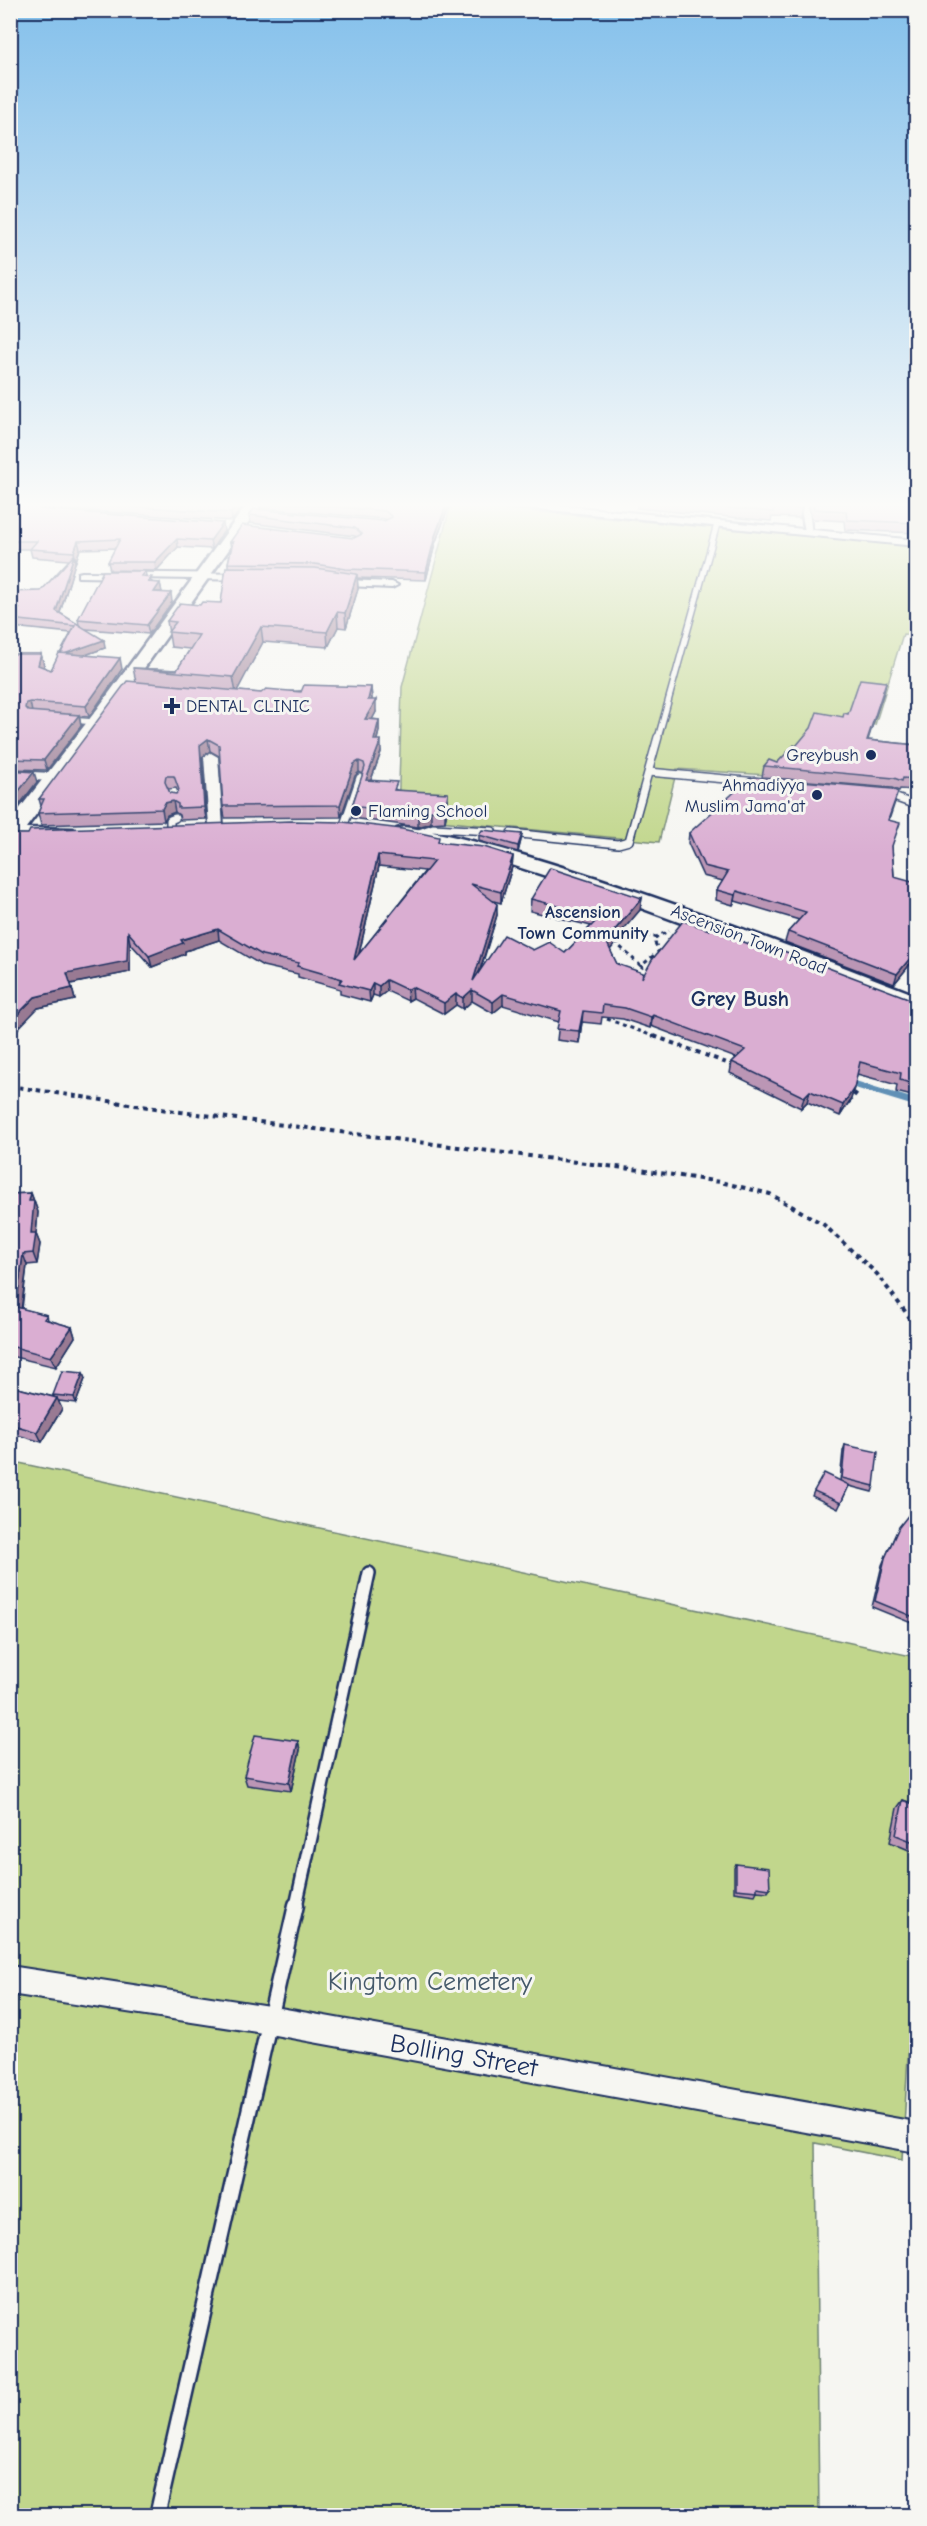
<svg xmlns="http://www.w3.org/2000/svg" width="927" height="2526" viewBox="0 0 927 2526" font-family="'Comic Neue',sans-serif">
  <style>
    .green { fill: #c1d68c; stroke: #6e8275; stroke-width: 1.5 }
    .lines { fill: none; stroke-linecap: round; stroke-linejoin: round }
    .stream { stroke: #6090b6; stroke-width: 7 }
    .service-far3-casing { stroke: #1b2f5e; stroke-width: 8 }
    .service-far2-casing { stroke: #1b2f5e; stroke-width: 10 }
    .service-far1-casing { stroke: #1b2f5e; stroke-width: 16 }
    .service-casing { stroke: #1b2f5e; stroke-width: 19 }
    .pedestrian-casing { stroke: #1b2f5e; stroke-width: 5 }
    .minor-casing { stroke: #1b2f5e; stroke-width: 4 }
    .secondary-casing { stroke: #1b2f5e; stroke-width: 5 }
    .path-far1 { stroke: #1b2f5e; stroke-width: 3; stroke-dasharray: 4 4; stroke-linecap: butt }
    .path { stroke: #1b2f5e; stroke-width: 4; stroke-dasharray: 4.5 4.5; stroke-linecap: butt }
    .service-far3 { stroke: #f6f6f2; stroke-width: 5 }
    .service-far2 { stroke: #f6f6f2; stroke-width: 7 }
    .service-far1 { stroke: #f6f6f2; stroke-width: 11 }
    .service { stroke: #f6f6f2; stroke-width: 14 }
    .pedestrian { fill: #f6f6f2; fill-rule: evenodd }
    .minor { fill: #f6f6f2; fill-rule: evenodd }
    .secondary { fill: #f6f6f2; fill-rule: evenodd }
    .wall { fill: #bb96b5; stroke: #1b2f5e; stroke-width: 1.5; fill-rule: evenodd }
    .shaded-wall { fill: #997a93; stroke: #1b2f5e; stroke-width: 1.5 }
    .building { fill: #daaed2; stroke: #1b2f5e; stroke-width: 1.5; fill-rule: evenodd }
    .poi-dot { fill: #1b2f5e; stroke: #f6f6f2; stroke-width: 2 }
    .labels { text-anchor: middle; stroke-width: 6; stroke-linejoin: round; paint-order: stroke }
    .far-poi-label { font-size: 18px; fill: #1b2f5e; stroke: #f6f6f2; text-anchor: start }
    .far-neighbourhood-label { font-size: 18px; font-weight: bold; fill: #1b2f5e; stroke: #f6f6f2 }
    .far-street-label { font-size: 18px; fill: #1b2f5e; stroke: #f6f6f2 }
    .neighbourhood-label { font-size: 22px; font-weight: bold; fill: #1b2f5e; stroke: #f6f6f2 }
    .near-park-label { font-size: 26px; fill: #44596a; stroke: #f6f6f2 }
    .near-street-label { font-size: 26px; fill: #1b2f5e; stroke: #f6f6f2 }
  </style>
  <rect width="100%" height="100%" fill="#f6f6f2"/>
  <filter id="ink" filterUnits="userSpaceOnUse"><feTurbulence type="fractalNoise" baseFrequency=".0167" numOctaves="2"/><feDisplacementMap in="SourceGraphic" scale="12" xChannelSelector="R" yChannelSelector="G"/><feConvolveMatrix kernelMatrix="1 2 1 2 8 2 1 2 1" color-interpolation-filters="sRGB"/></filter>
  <g filter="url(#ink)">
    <g class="green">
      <polygon points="451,504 916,546 916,635 903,634 875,725 843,720 855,781 677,769 659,842 398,817 402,687"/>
      <polygon points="10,1461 916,1657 916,1918 902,2160 815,2143 819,2515 11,2515"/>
    </g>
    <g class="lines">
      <polyline class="stream" points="847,1082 916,1103"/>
      <g class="service-far3-casing">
        <g id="service-far3">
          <polyline points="69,720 96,722"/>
          <polyline points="658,738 717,524"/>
        </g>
      </g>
      <g class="service-far2-casing">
        <g id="service-far2">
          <polyline points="649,772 758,782"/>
          <polyline points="885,794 916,805"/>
          <polyline points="344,825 360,778"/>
          <polyline points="170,829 170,820 175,818"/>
          <polyline points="511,833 618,844 629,841 658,737"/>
          <polyline points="416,834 433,828 492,831"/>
        </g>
      </g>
      <g class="service-far1-casing">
        <polyline id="service-far1" points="296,1906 369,1573"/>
      </g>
      <g class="service-casing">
        <polyline id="service" points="157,2516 296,1905"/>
      </g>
      <g class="pedestrian-casing">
        <polygon id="pedestrian" points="800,503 808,503 812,534 805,532"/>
      </g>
      <g class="minor-casing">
        <g id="minor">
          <polygon points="503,503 536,503 916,540 916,546 508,506"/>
          <polygon points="82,572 251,574 257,577 251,580 78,577 78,573"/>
          <polygon points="333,577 346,580 392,582 398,585 392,588 346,586 329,582 327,580"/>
          <polygon points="211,753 218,757 223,826 216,830 209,826 204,757"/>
          <polygon points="10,771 54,773 61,777 54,781 10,779"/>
          <polygon points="10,1966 269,2006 916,2122 916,2152 269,2034 10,1994"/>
        </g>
      </g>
      <g class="secondary-casing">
        <g id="secondary">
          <polygon points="248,503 262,503 110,716 26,828 73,829 76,833 73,837 10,840 10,821 98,708"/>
          <path d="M404 827C470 837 533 858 597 878 705 914 811 954 916 995V1010L611 897 484 856 397 837 394 833 397 829Z"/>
        </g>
      </g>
      <g class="path-far1">
        <polyline points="641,966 617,944 633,934 656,937"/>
        <polyline points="650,973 641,966 659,951 655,943 656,937 669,931"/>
        <polyline points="607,1019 658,1038"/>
      </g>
      <g class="path">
        <polyline points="654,1036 735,1066"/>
        <polyline points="10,1086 181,1112 640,1170 720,1182 770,1194 823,1224 877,1274 916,1326"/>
        <polyline points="848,1103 857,1092"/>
      </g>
      <use href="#service-far3" class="service-far3"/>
      <use href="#service-far2" class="service-far2"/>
      <use href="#service-far1" class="service-far1"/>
      <use href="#service" class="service"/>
      <use href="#pedestrian" class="pedestrian"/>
      <use href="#minor" class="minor"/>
      <use href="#secondary" class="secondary"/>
    </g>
    <g class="wall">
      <polygon points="10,503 245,503 232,521 45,508 41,509 224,531 212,549 178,547 156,571 110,570 108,562 115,548 80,549 76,561 75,560 75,563 60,613 79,625 78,619 145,571 146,576 172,602 149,634 86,629 105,648 85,655 122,669 89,717 79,716 81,726 47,770 10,769 10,654 41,654 44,665 43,667 51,670 71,633 12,627 10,622 11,617 10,616 10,592 41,591 69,560 32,557 30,549 10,549"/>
      <path d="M261 503H450L435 544 426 580 357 578 358 589 346 628 338 627 328 647 263 642 236 691 261 693 371 687 372 700 376 712 372 719 379 720V731L377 740 381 752 371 780 397 790 448 805 445 822 431 823 418 827 352 818V806L363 774 359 772 355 776 341 817 225 818 223 806 219 756 210 751 202 757 206 819 180 820 179 815 175 812 167 815 164 821 41 825 38 813 41 806 39 799 136 682 133 668 177 670 190 649 171 647 167 621 200 605 221 603 228 567V563L231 550 230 542 354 538 356 537 355 536 250 523 249 515 384 521 387 520 385 519 261 508ZM176 788 178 792 176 794 170 793 168 789Z"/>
      <polygon points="637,503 801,503 802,508 800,518 772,517 771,521 637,508"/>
      <polygon points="808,503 916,503 916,533 845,530 844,521 812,519"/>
      <polygon points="886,682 868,740 916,745 916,790 900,789 899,791 892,788 762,777 764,766 777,763 796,746 848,714"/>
      <polygon points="10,770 37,782 17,808 10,808"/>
      <polygon points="895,802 889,820 892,848 894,877 916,957 894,984 785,942 788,932 799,920 735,901 733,905 716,900 717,890 723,881 703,876 688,843 689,833"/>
      <path d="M10 834 439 842 513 856 512 867 501 903 494 901 497 915 480 972 533 950 565 953 591 926 530 911 531 899 642 898 640 910 617 937 616 943 610 950 617 964 643 977 729 937 916 1001V1097L896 1092 897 1085 857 1074 851 1099 840 1116 807 1102 801 1108 730 1073 732 1062 736 1058 651 1026 650 1028 623 1019 602 1017 601 1024 582 1022 579 1043 557 1040 559 1022 503 1005 493 1013 472 1001 463 1009 456 1005 444 1014 413 998 408 1001 387 991 379 997 373 995 370 1002 340 994V989L298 977V974L263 966 219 940 185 951V954L152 967 130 943V972L71 984 75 1000 38 1008ZM379 866 425 871 359 954Z"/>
      <polygon points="522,834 521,840 518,852 479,841 479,835"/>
      <polygon points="31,1193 38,1212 36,1234 40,1244 37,1264 27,1265 22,1309 47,1315 48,1320 72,1327 75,1337 56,1367 10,1356 10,1194"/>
      <polygon points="85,1379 76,1403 58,1401 62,1409 42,1442 10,1433 10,1386 54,1397 53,1395"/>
      <polygon points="845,1445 874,1486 872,1492 849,1486 838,1509 812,1496 814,1491 840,1481 843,1451"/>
      <polygon points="916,1516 916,1625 872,1607 882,1565 896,1533"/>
      <polygon points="298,1741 300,1750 291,1791 247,1785 244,1776"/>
      <polygon points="903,1800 916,1805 916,1853 890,1842 897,1808"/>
      <polygon points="736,1864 770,1889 768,1892 757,1891 755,1895 734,1892 734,1868"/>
    </g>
    <g class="shaded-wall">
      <polygon points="39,503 44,503 45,508 40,510"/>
      <polygon points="239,503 245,503 232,521 231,513"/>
      <polygon points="447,503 450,503 435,544 426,580 426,572 435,536"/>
      <polygon points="223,523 224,531 212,549 210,541"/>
      <polygon points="177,539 178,547 156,571 155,562"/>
      <polygon points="78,541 80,549 76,561 74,552"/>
      <polygon points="74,555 75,563 58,619 56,611"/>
      <polygon points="357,574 358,589 346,628 345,613"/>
      <polygon points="160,583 162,592 154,592"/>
      <polygon points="171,593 172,602 149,634 147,625"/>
      <polygon points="337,612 338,627 328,647 327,632"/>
      <polygon points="261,627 263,642 236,693 233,677"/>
      <polygon points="104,640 105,648 62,663 60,655"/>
      <polygon points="41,654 44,665 40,675 38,665"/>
      <polygon points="120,658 122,669 89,717 86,706"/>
      <polygon points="886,682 884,692 864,750 867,740"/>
      <polygon points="371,687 372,699 369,712 368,700"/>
      <polygon points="376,700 376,712 366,731 365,719"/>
      <polygon points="30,702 32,712 28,714 25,708 26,703"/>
      <polygon points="79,715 81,726 47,770 44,760"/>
      <polygon points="379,720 379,731 374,751 374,740"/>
      <polygon points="208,739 210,751 202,757 206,819 204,807 200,745"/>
      <polygon points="381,740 381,752 367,791 366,780"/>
      <polygon points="359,761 359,772 355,776 341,817 340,805 354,764"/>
      <polygon points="34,772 37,782 17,808 14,797"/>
      <polygon points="448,793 448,805 445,822 445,810"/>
      <polygon points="173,801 175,812 167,815 164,821 162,809 165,803"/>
      <polygon points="431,811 431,823 418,827 418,815"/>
      <polygon points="522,834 521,840 518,852 518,846"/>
      <polygon points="378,855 379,866 355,971 354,960"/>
      <polygon points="513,856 512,867 501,903 501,892"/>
      <polygon points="737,891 735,901 733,905 735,895"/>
      <polygon points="642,898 640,910 617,937 616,943 606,954 607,943 614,931"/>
      <polygon points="497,904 497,915 473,992 473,981"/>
      <polygon points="218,929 219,940 185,951 185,954 152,967 149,956 181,940"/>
      <polygon points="128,932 130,943 130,972 70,984 67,973"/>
      <polygon points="916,951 916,957 894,984 897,974"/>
      <polygon points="386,980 387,991 379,997 379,986"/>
      <polygon points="373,983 373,995 370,1002 369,991"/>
      <polygon points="412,987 413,998 408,1001 407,990"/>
      <polygon points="72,988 75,1000 38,1008 10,1037 10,1022 35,997"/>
      <polygon points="472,990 472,1001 463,1009 463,998"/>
      <polygon points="456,994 456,1005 444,1014 444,1003"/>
      <polygon points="503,994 503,1005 493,1013 493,1002"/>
      <polygon points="583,1011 582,1022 579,1043 579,1031"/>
      <polygon points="653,1015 651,1026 650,1028 651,1017"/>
      <polygon points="854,1088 851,1099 840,1116 843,1105"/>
      <polygon points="810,1091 807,1102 801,1108 804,1097"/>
      <polygon points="31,1193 38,1212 36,1234 40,1244 37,1264 33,1253 29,1201"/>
      <polygon points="23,1254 27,1265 20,1318 16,1307"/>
      <polygon points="72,1327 75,1337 56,1367 51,1357"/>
      <polygon points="83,1373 85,1379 76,1403 74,1397"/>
      <polygon points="57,1398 62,1409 42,1442 37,1432"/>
      <polygon points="298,1741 300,1750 291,1791 289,1783"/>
    </g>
    <g class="building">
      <polygon points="10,503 39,503 40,509 223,523 210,541 177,539 155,562 108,562 120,539 78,541 74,552 30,549 37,541 10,541"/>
      <polygon points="83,503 239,503 231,513"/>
      <polygon points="292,503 447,503 435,536 426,572 346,569 315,564 228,563 233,542 230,542 242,525 354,538 362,534 355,528 249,515 254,509 384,521 392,517 385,511"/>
      <polygon points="679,503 801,503 802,508 774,507 773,512"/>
      <polygon points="813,503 916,503 916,523 847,520 846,511 814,509"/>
      <polygon points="74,555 56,611 104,640 64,654 61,653 75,626 10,619 19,609 10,609 10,592 41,591"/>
      <polygon points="226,567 315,568 357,574 345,613 337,612 327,632 261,627 233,677 133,668 177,670 199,635 168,632 176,622 167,621 180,603 200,605 202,602 221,603"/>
      <polygon points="103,571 145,571 141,576 152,577 148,582 160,583 154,592 171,593 147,625 78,619"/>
      <polygon points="59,653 120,658 86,706 30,702 26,703 25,708 28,711 79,715 44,760 10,759 10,654 41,654 38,665 51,670"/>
      <polygon points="860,679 886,682 867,740 916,745 916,779 903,778 902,781 894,778 764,766 769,760 777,763 794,745 796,746 811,728 817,712 843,717 844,713 848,714"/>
      <path d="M127 681 261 693 266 689 301 692 304 685 371 687 368 700H376L365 719 379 720 374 740H381L366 780 397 782 394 790 448 793 445 810 431 811 418 815 352 806 365 767 364 763 359 761 354 764 340 805 223 806 219 745 208 739 200 745 204 807 178 808V804L173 801 165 803 162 809 38 813 44 799H39ZM166 776H174L179 790 176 794 170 793 165 782Z"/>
      <polygon points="10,770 34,772 14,797 10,797"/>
      <polygon points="755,777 892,789 898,792 888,820 900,823 892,846 894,877 916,883 916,951 897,974 788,932 806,912 737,891 735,895 717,890 728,872 704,866 689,833 749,779"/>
      <path d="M291 821 343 822 402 829 439 837 438 842 484 847 513 856 501 892 471 884 497 904 473 981 504 935 533 950 549 942 565 953 600 917 531 899 550 868 642 898 614 931 617 932 607 943 617 964 643 973 642 978 652 960 683 921 710 930 713 925 730 931 727 937 758 947 771 950 773 947 916 1001V1085L900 1080 901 1073 860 1062 854 1088 843 1105 810 1091 804 1097 732 1062 745 1050 653 1015 651 1017 625 1008 603 1005 602 1013 583 1011 579 1031 557 1029 561 1011 503 994 493 1002 472 990 463 998 456 994 444 1003 412 987 407 990 386 980 379 986 373 983 369 991 339 983 342 979 297 966 299 963 262 955 218 929 181 940 183 943 149 956 128 932 127 961 67 973 72 988 35 997 10 1022V834H28L30 830ZM378 855 434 861 354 960Z"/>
      <polygon points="482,830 522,834 518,846 479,835"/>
      <polygon points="31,1193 29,1201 34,1201 31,1233 36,1233 33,1253 23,1254 16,1307 47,1315 44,1319 72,1327 51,1357 10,1346 10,1194"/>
      <polygon points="62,1371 83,1373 74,1397 53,1395"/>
      <polygon points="10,1386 57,1398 37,1432 10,1424"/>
      <polygon points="845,1445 878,1452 874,1486 842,1478"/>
      <polygon points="824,1473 849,1485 841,1503 814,1491"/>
      <polygon points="910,1513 916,1516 916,1618 875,1601 885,1558 899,1527"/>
      <polygon points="255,1735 298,1741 289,1783 244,1776"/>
      <polygon points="903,1800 916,1805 916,1843 896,1835"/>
      <polygon points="736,1864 769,1868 770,1889 757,1887 757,1891 736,1889"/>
    </g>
  </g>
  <linearGradient id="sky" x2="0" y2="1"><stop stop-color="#84c0eb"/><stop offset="0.59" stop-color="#fbfbf9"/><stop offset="1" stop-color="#fbfbf9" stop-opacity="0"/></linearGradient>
  <rect width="927" height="856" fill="url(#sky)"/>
  <g class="poi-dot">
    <path d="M169 697h6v6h6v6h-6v6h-6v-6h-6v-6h6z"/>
    <circle cx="871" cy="755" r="6"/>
    <circle cx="817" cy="795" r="6"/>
    <circle cx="356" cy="811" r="6"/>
  </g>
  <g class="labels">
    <g class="far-poi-label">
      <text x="186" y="712">DENTAL CLINIC</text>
      <text x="859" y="761" text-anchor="end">Greybush</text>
      <text x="805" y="791" text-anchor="end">Ahmadiyya<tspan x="805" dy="21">Muslim Jama'at</tspan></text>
      <text x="368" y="817">Flaming School</text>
    </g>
    <g class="far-neighbourhood-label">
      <text x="583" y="918">Ascension<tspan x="583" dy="21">Town Community</tspan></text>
    </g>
    <g class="far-street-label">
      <text transform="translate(749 939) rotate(21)" y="6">Ascension Town Road</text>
    </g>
    <g class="neighbourhood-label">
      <text x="740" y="1006">Grey Bush</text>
    </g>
    <g class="near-park-label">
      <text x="430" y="1990">Kingtom Cemetery</text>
    </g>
    <g class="near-street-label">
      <text transform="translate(464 2055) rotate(10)" y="9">Bolling Street</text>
    </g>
  </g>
  <rect width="927" height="2526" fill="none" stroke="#f6f6f2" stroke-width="36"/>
  <rect x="18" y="18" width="891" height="2490" fill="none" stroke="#1b2f5e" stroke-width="2" filter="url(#ink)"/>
</svg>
